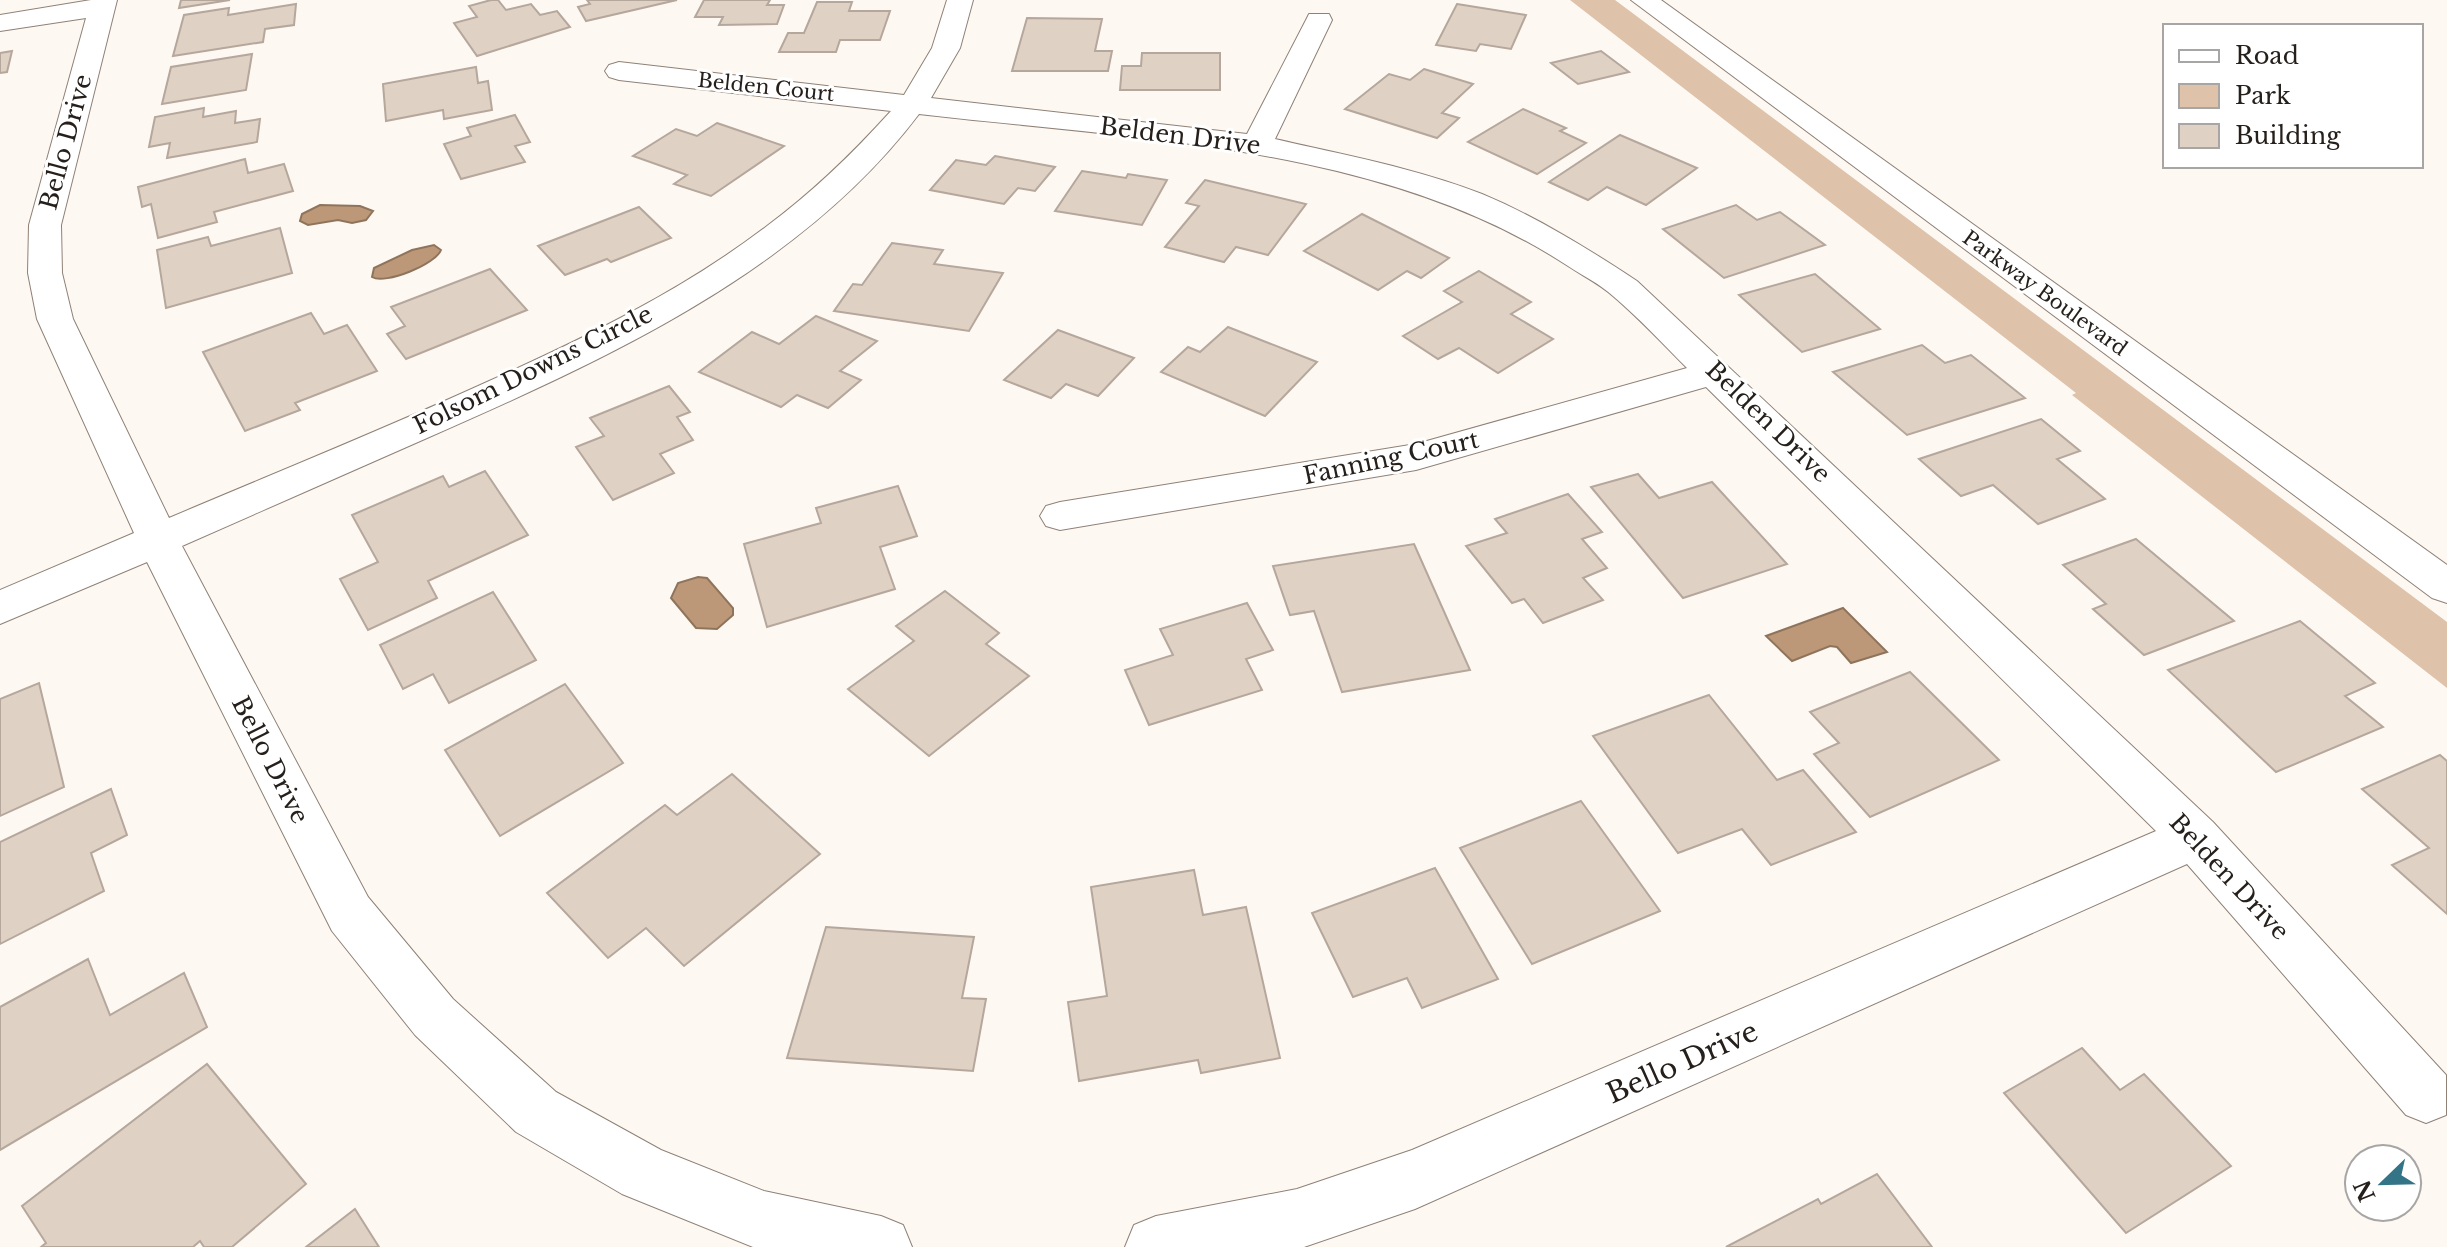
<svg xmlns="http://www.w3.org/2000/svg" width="2447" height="1247" viewBox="0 0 2447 1247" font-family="'Libre Baskerville',serif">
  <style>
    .green { fill: #dec2aa }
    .water { fill: #bc9878; stroke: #8f745c; stroke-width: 2 }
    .building { fill: #e0d1c5; stroke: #b5a79b; stroke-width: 2 }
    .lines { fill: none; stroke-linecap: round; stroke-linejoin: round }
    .minor-casing { stroke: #8f8176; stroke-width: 2 }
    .minor { fill: #fff; fill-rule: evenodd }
    .labels { text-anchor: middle; stroke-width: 6; stroke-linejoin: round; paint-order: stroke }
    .far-street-label { font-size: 20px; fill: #26201c; stroke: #fff }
    .street-label { font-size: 24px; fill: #26201c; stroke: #fff }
    .near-street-label { font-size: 28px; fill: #26201c; stroke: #fff }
  </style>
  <rect width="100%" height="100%" fill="#fef8f3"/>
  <polygon class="green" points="1570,0 1615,0 2447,622 2447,688 2072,395 2076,393"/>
  <g class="water">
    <polygon points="320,205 360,206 373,211 366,220 352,223 338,220 308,225 300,221 302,214"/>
    <path d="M434 245 441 250C436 264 385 285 372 277L374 268 412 250Z"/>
    <polygon points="698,577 707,578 733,608 733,615 717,629 696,628 671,598 678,583"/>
    <polygon points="1843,608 1887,652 1851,663 1837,647 1830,646 1792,661 1766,636"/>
  </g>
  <g class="building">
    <polygon points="181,0 230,0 179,8"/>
    <polygon points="491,0 498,0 506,10 531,4 540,15 557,11 570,27 477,56 454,23 477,17 469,6"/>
    <polygon points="587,0 677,0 586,21 578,7 590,4"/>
    <polygon points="704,0 770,0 767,5 784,5 777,24 719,25 723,17 695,17"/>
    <polygon points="817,2 852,2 849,11 890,11 880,40 840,40 836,52 779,52 788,33 804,33"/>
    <polygon points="296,4 294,25 265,29 263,42 173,56 184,15 229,8 228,15"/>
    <polygon points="1457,4 1526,15 1511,49 1480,44 1476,51 1436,45"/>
    <polygon points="1027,18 1102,19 1095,51 1112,51 1108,71 1012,71"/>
    <polygon points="12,51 7,72 0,73 0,53"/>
    <polygon points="1601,51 1629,72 1578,84 1551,63"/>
    <polygon points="1142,53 1220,53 1220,90 1120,90 1122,66 1141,66"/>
    <polygon points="252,54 246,90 162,104 171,67"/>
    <polygon points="476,67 478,83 488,81 492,110 444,119 443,110 386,121 383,84"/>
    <polygon points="1424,69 1473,84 1442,113 1459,118 1437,138 1345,109 1389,74 1410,80"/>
    <polygon points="204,108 203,117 236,111 235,123 260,119 257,142 167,158 170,143 149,147 155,117"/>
    <polygon points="1523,109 1566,128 1560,131 1586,143 1537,174 1468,142"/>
    <polygon points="515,115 530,142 515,146 525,162 461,179 444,144 471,136 467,128"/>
    <polygon points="717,123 784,146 711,196 674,184 687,175 633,156 676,129 697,136"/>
    <polygon points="1620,135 1697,168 1646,205 1607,187 1588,200 1549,182"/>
    <polygon points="995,156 1055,167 1035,191 1018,188 1004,204 930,190 956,160 986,165"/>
    <polygon points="245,159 248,173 284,164 293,191 214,212 217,222 158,238 151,204 142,207 138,187"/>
    <polygon points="1082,171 1126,178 1128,174 1167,180 1142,225 1055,211"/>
    <polygon points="1205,180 1306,204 1268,255 1236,247 1224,262 1165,247 1199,206 1186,203"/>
    <polygon points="1736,205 1757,220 1780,212 1825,245 1724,278 1663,229"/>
    <polygon points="639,207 671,238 611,262 607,259 565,275 538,246"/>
    <polygon points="1362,214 1449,258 1421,278 1407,271 1378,290 1304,251"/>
    <polygon points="280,228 292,273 166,308 157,250 208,237 211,246"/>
    <polygon points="892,243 943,250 934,264 1003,273 969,331 834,311 853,284 862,285"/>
    <polygon points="490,269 527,310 406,359 387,334 405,326 391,307"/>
    <polygon points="1479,271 1531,302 1511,314 1553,339 1498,373 1459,348 1438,359 1403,336 1462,302 1444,291"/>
    <polygon points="1815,274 1880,329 1802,352 1739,295"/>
    <polygon points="311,313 324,334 347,325 377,371 295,403 300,410 245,431 203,352"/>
    <polygon points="816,316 877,341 840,371 861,380 828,408 797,395 781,407 699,372 752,332 779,344"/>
    <polygon points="1228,327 1317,362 1265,416 1161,372 1188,347 1200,352"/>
    <polygon points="1058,330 1134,358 1098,396 1066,384 1051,398 1004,380"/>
    <polygon points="1922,345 1945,363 1971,355 2025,398 1907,435 1833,372"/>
    <polygon points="669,386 690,412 677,417 693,440 660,454 674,473 613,500 576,447 604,436 590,418"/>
    <polygon points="2041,419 2080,451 2057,459 2105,499 2038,524 1993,485 1961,496 1919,459"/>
    <polygon points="485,471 528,535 428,581 437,598 368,630 340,579 378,562 352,515 443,476 449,487"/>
    <polygon points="1638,474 1659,498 1712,482 1787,564 1683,598 1591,487"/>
    <polygon points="898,486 917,536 880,547 895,589 767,627 744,544 821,523 816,508"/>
    <polygon points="1568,494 1602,532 1582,539 1607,568 1583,578 1603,600 1543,623 1524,599 1512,603 1466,546 1507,533 1495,519"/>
    <polygon points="2136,539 2234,621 2144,655 2093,609 2106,604 2063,565"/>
    <polygon points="1414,544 1470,670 1342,692 1314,611 1290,615 1273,566"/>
    <polygon points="945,591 999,633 986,644 1029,676 929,756 848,689 914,641 896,626"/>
    <polygon points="493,592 536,660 449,703 433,674 403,689 380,645"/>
    <polygon points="1247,603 1273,650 1246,659 1262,690 1149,725 1125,670 1173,655 1160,629"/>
    <polygon points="2300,621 2375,683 2345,696 2383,727 2276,772 2168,670"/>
    <polygon points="1910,672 1999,760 1870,817 1814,754 1839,743 1810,712"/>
    <polygon points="39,683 64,787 0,816 0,699"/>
    <polygon points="565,684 623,763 500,836 445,750"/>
    <polygon points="1709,695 1777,780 1803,770 1856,832 1771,865 1742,829 1678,853 1593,736"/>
    <polygon points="2440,755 2447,761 2447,914 2392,865 2429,848 2362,789"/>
    <polygon points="732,774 820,854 684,966 646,928 608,958 547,893 665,805 677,815"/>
    <polygon points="111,789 127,835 91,853 104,891 0,944 0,842"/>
    <polygon points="1581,801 1660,911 1532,964 1460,848"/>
    <polygon points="1435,868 1498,979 1422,1008 1407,978 1353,997 1312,913"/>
    <polygon points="1194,870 1203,915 1246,907 1280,1058 1201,1073 1198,1060 1079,1081 1068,1002 1107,996 1091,887"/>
    <polygon points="826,927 974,937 962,998 986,999 973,1071 787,1058"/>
    <polygon points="88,959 110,1015 184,973 207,1027 0,1150 0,1007"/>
    <polygon points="2082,1048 2120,1090 2144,1074 2231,1166 2126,1233 2004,1093"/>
    <polygon points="207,1064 306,1184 232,1247 204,1247 200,1241 193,1247 41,1247 46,1243 22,1206"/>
    <polygon points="1877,1174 1932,1247 1726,1247 1818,1199 1821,1204"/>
    <polygon points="355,1209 379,1247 306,1247"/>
  </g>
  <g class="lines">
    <g class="minor-casing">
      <g id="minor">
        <path d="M91 0H117L61 225 62 273 73 319 169 518C275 473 382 430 487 382 583 339 682 291 767 226 813 192 853 153 891 111L619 80 609 77 605 71 609 65 619 62 904 95 932 48 947 0H973L960 48 931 98 1247 134 1306 20 1309 14H1329L1332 20 1275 139C1344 155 1416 168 1482 194 1537 217 1587 248 1637 281L2213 822 2446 1075V1115L2426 1123 2406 1115 2187 864 1415 1209 1304 1247H1125L1134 1225 1156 1216 1297 1189 1412 1150 2156 831 1706 387 1416 470 1060 530 1046 526 1040 516 1046 506 1060 502 1416 444 1687 368C1663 344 1639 318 1613 296 1600 284 1583 276 1568 266 1384 145 1133 139 919 114 799 273 604 360 427 438 345 474 264 510 182 546L368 897 453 999 556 1092 661 1150 764 1191 881 1216 903 1225 912 1247H753L622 1194 516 1132 415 1035 332 931 147 562 0 624V590L134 533 37 319 28 273 29 225 86 18 0 31V15Z"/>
        <polygon points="1631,0 1661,0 2447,565 2447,603 2432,598"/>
      </g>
    </g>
    <use href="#minor" class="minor"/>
  </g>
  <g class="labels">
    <g class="far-street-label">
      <text transform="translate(766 87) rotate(6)" y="7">Belden Court</text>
      <text transform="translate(2045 293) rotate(36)" y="7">Parkway Boulevard</text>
    </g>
    <g class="street-label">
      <text transform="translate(1180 136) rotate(7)" y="8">Belden Drive</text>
      <text transform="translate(66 142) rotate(-75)" y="8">Bello Drive</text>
      <text transform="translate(533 370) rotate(-26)" y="8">Folsom Downs Circle</text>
      <text transform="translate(1768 422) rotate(44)" y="8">Belden Drive</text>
      <text transform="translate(1391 458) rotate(-12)" y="8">Fanning Court</text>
      <text transform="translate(270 760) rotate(63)" y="8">Bello Drive</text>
      <text transform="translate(2229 877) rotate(47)" y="8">Belden Drive</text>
    </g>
    <g class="near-street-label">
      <text transform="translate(1682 1062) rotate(-24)" y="10">Bello Drive</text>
    </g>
  </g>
  <rect x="2163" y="24" width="260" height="144" fill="#ffffff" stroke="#a8a6a4" stroke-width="2"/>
  <rect x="2179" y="50" width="40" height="12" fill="#ffffff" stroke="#a8a6a4" stroke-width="2"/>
  <text x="2235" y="64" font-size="24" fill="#26201c">Road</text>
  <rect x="2179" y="84" width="40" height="24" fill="#dec2aa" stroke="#a8a6a4" stroke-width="2"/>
  <text x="2235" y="104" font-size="24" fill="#26201c">Park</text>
  <rect x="2179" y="124" width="40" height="24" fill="#e0d1c5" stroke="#a8a6a4" stroke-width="2"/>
  <text x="2235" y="144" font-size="24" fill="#26201c">Building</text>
  <g transform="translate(2383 1183) rotate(247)"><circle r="38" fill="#ffffff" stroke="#a8a6a4" stroke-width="2"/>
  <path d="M0-6L14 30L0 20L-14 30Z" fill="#337487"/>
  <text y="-12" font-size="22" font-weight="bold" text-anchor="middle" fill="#26201c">N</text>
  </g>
</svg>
